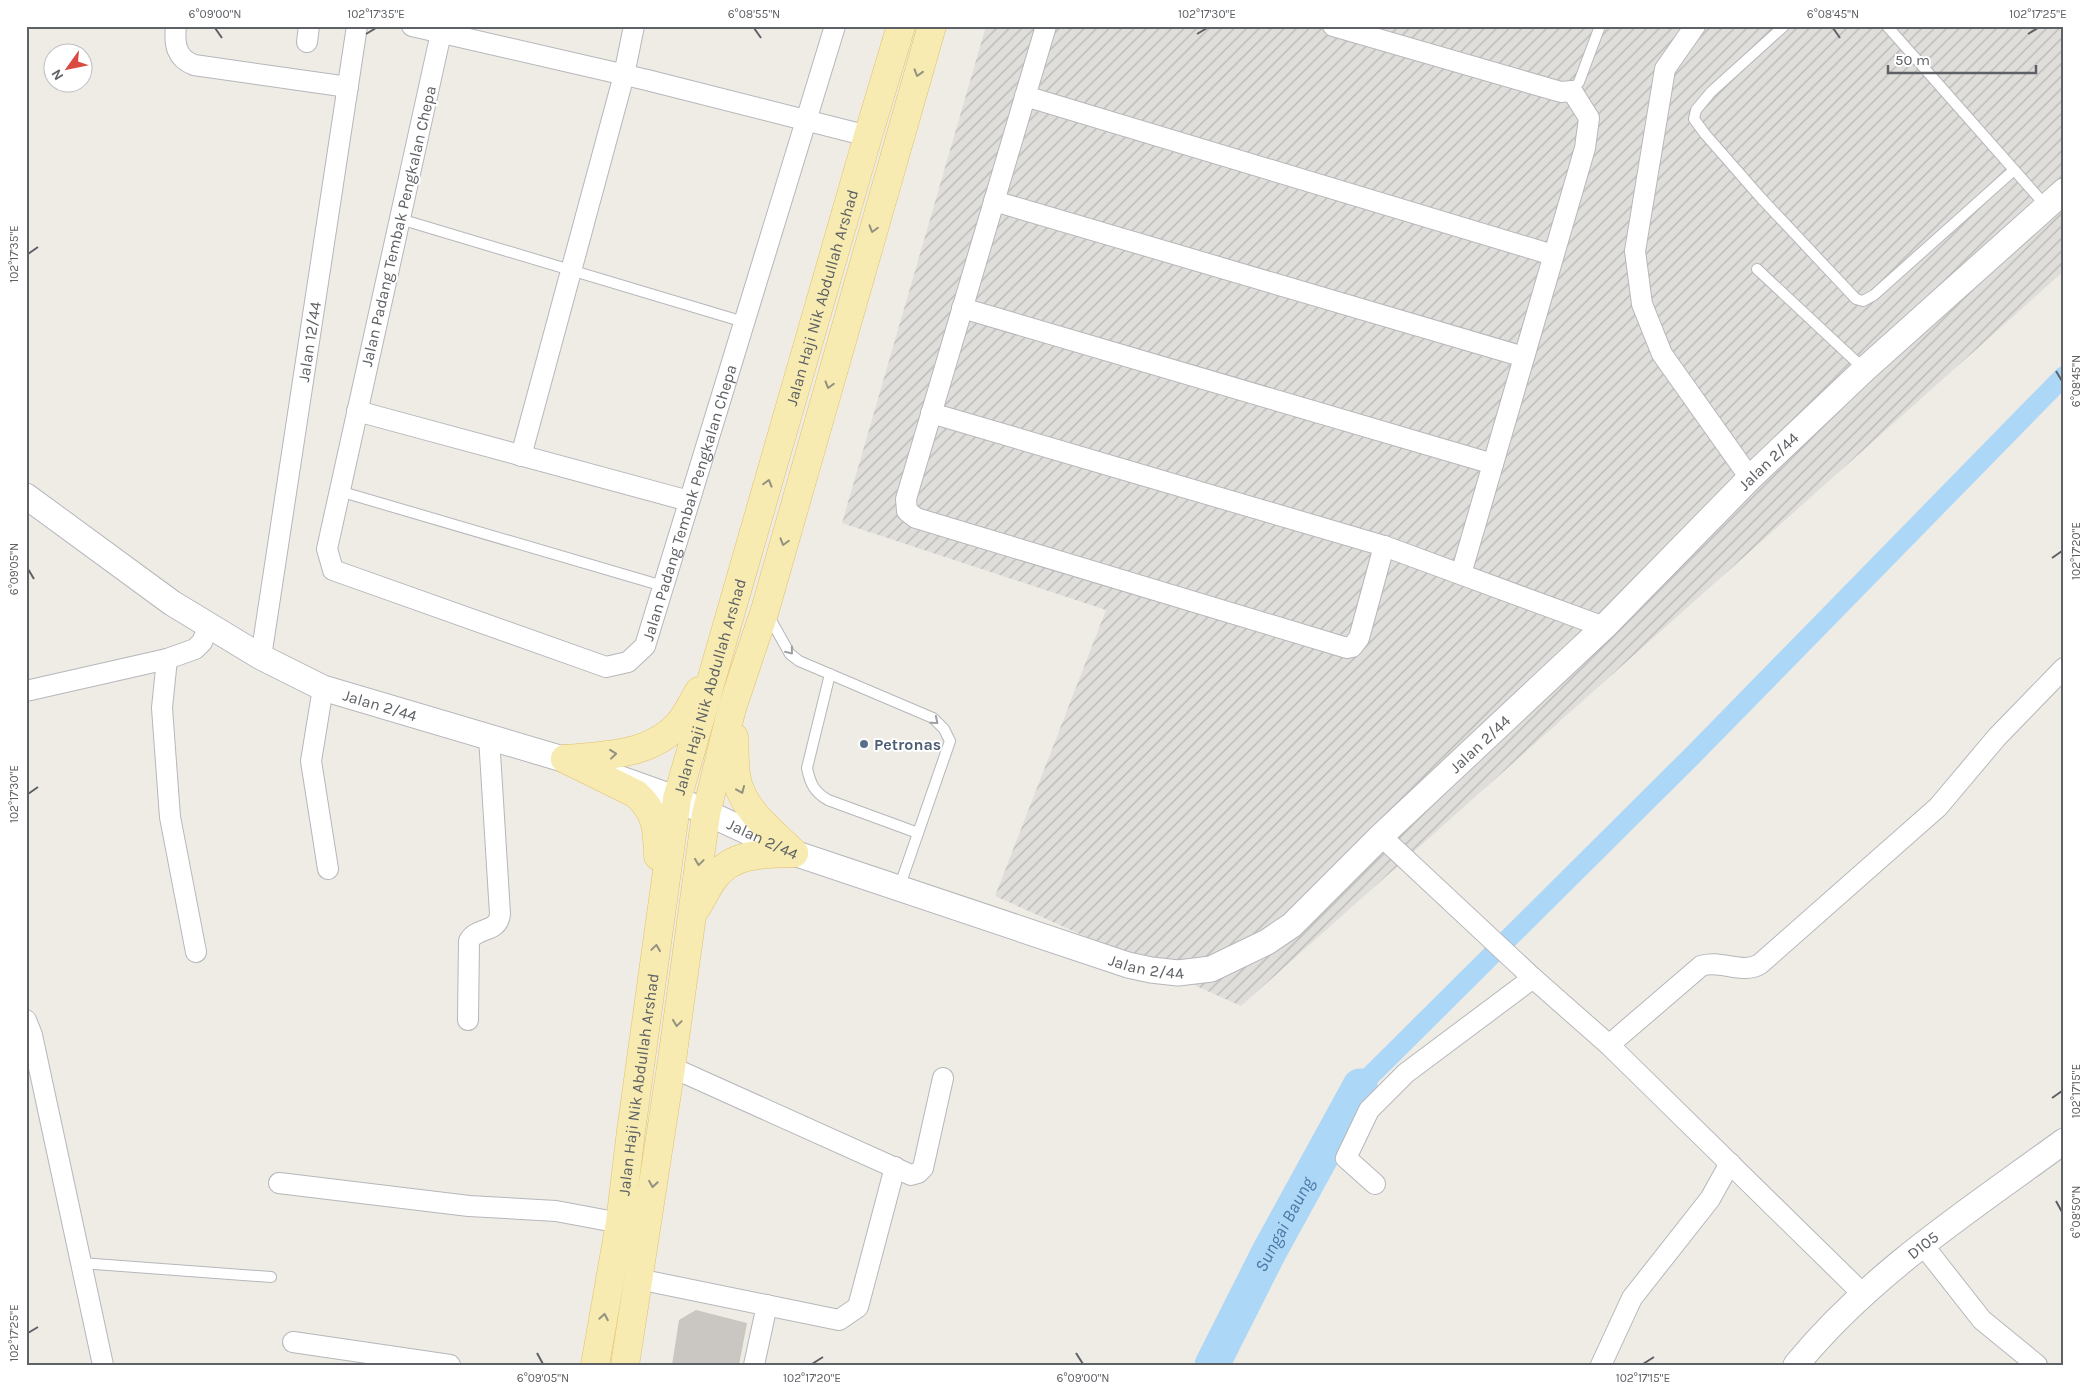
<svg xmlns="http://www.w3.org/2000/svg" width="2090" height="1391" viewBox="0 0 2090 1391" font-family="Karla,sans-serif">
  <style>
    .industrial { fill: url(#industrial-furrows) }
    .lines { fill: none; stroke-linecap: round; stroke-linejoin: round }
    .canal { stroke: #add7f7; stroke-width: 20 }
    .river { stroke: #add7f7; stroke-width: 35 }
    .building { fill: #cac7c2 }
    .service-casing { stroke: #b6b7bb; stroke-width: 12 }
    .minor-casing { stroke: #b6b7bb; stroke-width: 22 }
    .tertiary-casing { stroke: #b6b7bb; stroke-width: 27 }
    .primary-casing { stroke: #e4c068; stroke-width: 29 }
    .service { stroke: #fff; stroke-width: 10 }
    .minor { stroke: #fff; stroke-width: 20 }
    .tertiary { stroke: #fff; stroke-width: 25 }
    .primary { stroke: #f7ebb1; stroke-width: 28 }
    .oneway { stroke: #93917f }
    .oneway2 { stroke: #9ea0a2 }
    .ticks { fill: none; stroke: #5d6064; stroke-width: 2 }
    .service-dot { fill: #5c6f8a; stroke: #fff; stroke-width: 2 }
    .labels { text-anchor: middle; stroke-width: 4; stroke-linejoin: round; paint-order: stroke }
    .street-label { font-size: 16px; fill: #5d6064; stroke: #fff }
    .service-label { font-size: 16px; font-weight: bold; fill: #4e5e75; stroke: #fff; text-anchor: start }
    .water-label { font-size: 18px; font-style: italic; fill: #4b79a7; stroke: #fff }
    .neatline { fill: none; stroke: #5d6064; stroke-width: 2 }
    .ticks-label { font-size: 12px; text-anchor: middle; fill: #5d6064 }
  </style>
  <defs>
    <pattern id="industrial-furrows" width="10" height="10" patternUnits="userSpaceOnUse" patternTransform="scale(1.25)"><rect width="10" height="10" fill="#e0deda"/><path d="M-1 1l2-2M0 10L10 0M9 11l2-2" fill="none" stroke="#b9b7b4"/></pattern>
  </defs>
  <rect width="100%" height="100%" fill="#eeece5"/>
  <polygon class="industrial" points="986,26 2064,26 2064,271 1241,1006 995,896 1106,610 842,523"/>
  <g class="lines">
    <polyline class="canal" points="1360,1086 1694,754 2064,376"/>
    <path class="river" id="s1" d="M1212 1365 1269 1252 1360 1086"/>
  </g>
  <polygon class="building" points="696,1310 747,1323 739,1365 672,1365 679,1320"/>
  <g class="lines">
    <g class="service-casing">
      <g id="service">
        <polyline points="1784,26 1711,92 1696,110 1694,119 1705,134 1761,198 1856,299 1863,301 1874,295 2014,170"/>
        <polyline points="1887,26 2046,206"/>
        <polyline points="1572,91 1579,82 1600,26"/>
        <polyline points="400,219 744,322"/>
        <polyline points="1757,269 1864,369"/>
        <polyline points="339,491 663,586"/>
        <polyline points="768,615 790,654 799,661 933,718 944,729 950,741 899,888"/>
        <path d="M830 674 807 768C810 783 814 792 828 800L918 833"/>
        <polyline points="81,1263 271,1277"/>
      </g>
    </g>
    <g class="minor-casing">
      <g id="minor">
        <path d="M176 26C174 44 176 58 194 65L348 87"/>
        <polyline points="412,26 647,80 868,136"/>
        <polyline points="1046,26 906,499 907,511 916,518 1347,648 1352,647 1359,638 1384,546"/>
        <polyline points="1333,26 1561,92 1572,91 1589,118 1585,148 1461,574"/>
        <polyline points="1695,26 1665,69 1635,251 1642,304 1662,354 1750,478"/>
        <path id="s2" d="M441 33 327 549 333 570 606 667 628 662 645 646 835 26"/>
        <polyline points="307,42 309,26"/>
        <polyline points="1025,96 1553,255"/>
        <polyline points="994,201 1524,357"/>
        <polyline points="962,308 1493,464"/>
        <polyline points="357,411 689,501"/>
        <polyline points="931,413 1384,546 1604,627"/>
        <polyline points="521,456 624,75 634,26"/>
        <path id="s3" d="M261 657 357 26"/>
        <polyline points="167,659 162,708 170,817 196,952"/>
        <polyline points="323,688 311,761 328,869"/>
        <polyline points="26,691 167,659 195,649 202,642 209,626"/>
        <polyline points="1381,836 1533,978 1609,1045 1863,1294"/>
        <polyline points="26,1020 32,1035 103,1365"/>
        <path d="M468 1020 469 941C477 926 498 934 500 914L489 737"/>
        <path d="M1609 1045 1701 966C1720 959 1743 975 1760 964L1938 807 1997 737 2064 668"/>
        <polyline points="671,1067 911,1175 918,1173 923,1168 943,1078"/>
        <polyline points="279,1183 469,1206 556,1211 620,1223"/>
        <polyline points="1375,1184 1346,1158 1369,1110 1406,1073 1533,978"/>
        <polyline points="1923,1245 1982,1320 2037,1365"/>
        <polyline points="638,1279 839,1320 858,1307 895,1167"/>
        <polyline points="293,1342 450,1365"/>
        <polyline points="754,1365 767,1305"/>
        <polyline points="1601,1365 1632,1298 1710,1199 1730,1163"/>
      </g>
    </g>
    <g class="tertiary-casing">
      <g id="tertiary">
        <path id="s4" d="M26 496 172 603 261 657 323 688 583 765"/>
        <path id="s5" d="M621 779 677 799 794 853 1128 965 1151 970 1178 973 1211 969 1267 942 1292 925 1381 836 1604 627 1750 478 1865 369 2064 191"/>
        <path id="s6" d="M1796 1365C1870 1274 1970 1210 2064 1141"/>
      </g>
    </g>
    <g class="primary-casing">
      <g id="primary">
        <path d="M734 737C735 751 734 766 737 780 743 810 773 832 794 853"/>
        <path d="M565 759 636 794C657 813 657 829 658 856"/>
        <path d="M565 759C605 755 653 756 681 721 688 712 693 701 699 691"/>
        <path d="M697 907C703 897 708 886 715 877 734 852 766 854 794 853"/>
        <path id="s7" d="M595 1365 620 1223 631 1131 677 799 868 136 901 26"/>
        <polyline points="625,1365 671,1067 706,814 732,708 765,610 932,26"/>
      </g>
    </g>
    <use href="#service" class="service"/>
    <use href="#minor" class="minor"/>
    <use href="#tertiary" class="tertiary"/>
    <use href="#primary" class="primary"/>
  </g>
  <defs><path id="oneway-chevron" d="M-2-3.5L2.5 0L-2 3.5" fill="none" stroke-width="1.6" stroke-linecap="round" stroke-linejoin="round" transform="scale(1.25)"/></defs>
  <g class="oneway">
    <use href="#oneway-chevron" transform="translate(918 73) rotate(107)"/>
    <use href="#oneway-chevron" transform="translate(873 229) rotate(106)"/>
    <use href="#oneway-chevron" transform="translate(829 385) rotate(106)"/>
    <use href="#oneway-chevron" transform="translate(768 483) rotate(-74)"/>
    <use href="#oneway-chevron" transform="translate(784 542) rotate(106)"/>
    <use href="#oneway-chevron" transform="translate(613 754) rotate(-6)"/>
    <use href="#oneway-chevron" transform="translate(741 790) rotate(67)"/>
    <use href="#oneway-chevron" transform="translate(699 862) rotate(98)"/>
    <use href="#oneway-chevron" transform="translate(656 948) rotate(-82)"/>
    <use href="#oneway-chevron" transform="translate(677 1023) rotate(98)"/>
    <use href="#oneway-chevron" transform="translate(653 1184) rotate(99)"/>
    <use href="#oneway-chevron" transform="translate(604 1317) rotate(-80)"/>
  </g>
  <g class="oneway2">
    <use href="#oneway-chevron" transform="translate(790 651) rotate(51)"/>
    <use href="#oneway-chevron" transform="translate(935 721) rotate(39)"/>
  </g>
  <path class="ticks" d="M215 28 222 38M754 28 761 38M1833 28 1840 38M366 34 376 28M1197 34 1207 28M2028 34 2038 28M28 254 38 247M2056 371 2062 381M2052 558 2062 551M28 569 34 579M28 794 38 787M2052 1098 2062 1091M2056 1201 2062 1212M28 1333 38 1327M537 1353 543 1364M1076 1353 1083 1364M812 1364 823 1357M1643 1364 1654 1357"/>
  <circle class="service-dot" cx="864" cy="744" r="5"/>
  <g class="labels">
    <g class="street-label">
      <text transform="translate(398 226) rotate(-77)" y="6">Jalan Padang Tembak Pengkalan Chepa</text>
      <text dy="6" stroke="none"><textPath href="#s7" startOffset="1094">Jalan Haji Nik Abdullah Arshad</textPath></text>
      <text dy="6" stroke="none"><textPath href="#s3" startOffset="319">Jalan 12/44</textPath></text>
      <text dy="6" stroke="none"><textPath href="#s5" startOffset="1382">Jalan 2/44</textPath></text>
      <text dy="6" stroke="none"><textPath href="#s2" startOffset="1036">Jalan Padang Tembak Pengkalan Chepa</textPath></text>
      <text dy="6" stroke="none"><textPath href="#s7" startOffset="689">Jalan Haji Nik Abdullah Arshad</textPath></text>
      <text dy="6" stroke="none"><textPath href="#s4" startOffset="414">Jalan 2/44</textPath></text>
      <text dy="6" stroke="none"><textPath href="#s5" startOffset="978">Jalan 2/44</textPath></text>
      <text dy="6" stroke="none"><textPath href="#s5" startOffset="154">Jalan 2/44</textPath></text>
      <text dy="6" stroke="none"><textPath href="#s5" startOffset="559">Jalan 2/44</textPath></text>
      <text dy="6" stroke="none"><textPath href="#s7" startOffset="284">Jalan Haji Nik Abdullah Arshad</textPath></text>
      <text dy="6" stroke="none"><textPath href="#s6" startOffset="175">D105</textPath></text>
    </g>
    <g class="service-label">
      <text x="874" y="750">Petronas</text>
    </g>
    <g class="water-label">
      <text dy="6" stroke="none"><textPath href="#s1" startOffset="158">Sungai Baung</textPath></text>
    </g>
  </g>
  <rect width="2090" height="1391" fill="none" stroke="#ffffff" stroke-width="55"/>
  <g transform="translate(68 68) rotate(237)"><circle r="24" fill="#ffffff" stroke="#bebfc1"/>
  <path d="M0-4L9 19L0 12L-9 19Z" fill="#d94a40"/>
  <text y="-8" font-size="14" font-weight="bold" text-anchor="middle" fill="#5d6064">N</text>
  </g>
  <path d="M1888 65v8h148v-8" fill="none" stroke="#5d6064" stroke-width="2.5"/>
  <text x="1895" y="65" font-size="15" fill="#5d6064" stroke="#ffffff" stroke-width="4" paint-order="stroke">50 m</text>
  <rect x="28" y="28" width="2034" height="1336" class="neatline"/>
  <g class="ticks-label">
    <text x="215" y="18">6°09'00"N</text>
    <text x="376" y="18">102°17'35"E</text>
    <text x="754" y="18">6°08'55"N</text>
    <text x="1207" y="18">102°17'30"E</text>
    <text x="1833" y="18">6°08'45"N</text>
    <text x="2038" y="18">102°17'25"E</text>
    <text transform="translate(14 254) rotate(-90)" y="4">102°17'35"E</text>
    <text transform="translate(2076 381) rotate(-90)" y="4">6°08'45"N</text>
    <text transform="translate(2076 551) rotate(-90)" y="4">102°17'20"E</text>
    <text transform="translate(14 569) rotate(-90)" y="4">6°09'05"N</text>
    <text transform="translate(14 794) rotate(-90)" y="4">102°17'30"E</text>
    <text transform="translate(2076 1091) rotate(-90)" y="4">102°17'15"E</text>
    <text transform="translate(2076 1212) rotate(-90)" y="4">6°08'50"N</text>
    <text transform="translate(14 1333) rotate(-90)" y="4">102°17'25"E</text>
    <text x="543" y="1382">6°09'05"N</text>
    <text x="812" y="1382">102°17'20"E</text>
    <text x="1083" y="1382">6°09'00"N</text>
    <text x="1643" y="1382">102°17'15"E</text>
  </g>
</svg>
